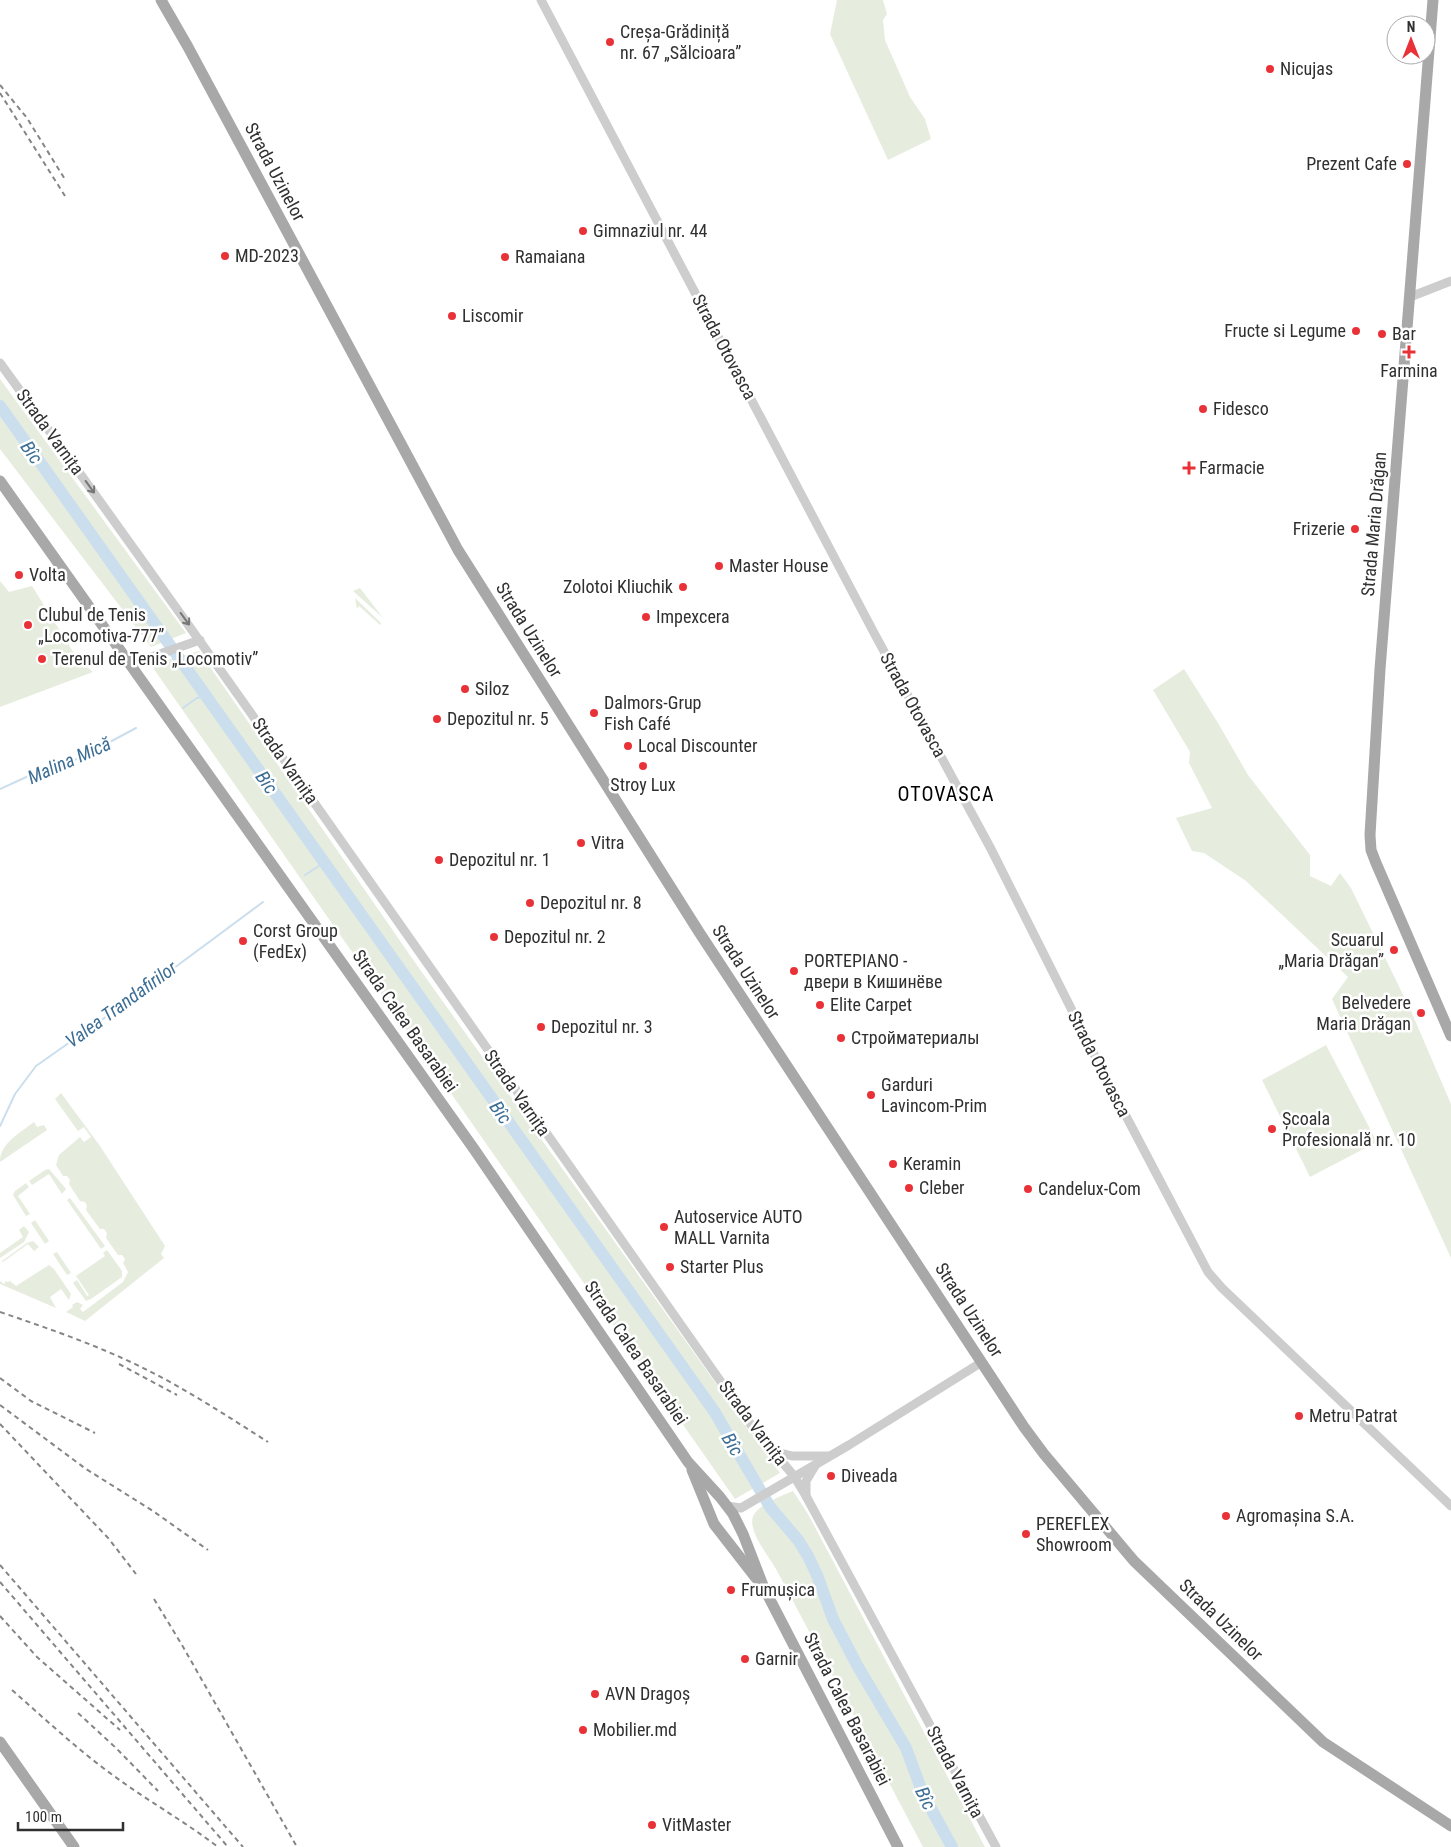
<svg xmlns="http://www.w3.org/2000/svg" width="1451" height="1847" viewBox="0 0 1451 1847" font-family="'Roboto Condensed',sans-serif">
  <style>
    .green { fill: #e6edde }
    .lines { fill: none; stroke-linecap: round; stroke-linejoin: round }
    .stream { stroke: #cbdeed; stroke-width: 2 }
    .river { stroke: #cbdeed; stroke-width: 12 }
    .minor { stroke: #cdcdcd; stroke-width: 9 }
    .major { stroke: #a8a8a8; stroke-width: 11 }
    .rail { stroke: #858585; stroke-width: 2; stroke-dasharray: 5 4; stroke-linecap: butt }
    .oneway { stroke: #777 }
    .poi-dot { fill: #e83237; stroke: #fff; stroke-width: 2 }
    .labels { text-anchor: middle; stroke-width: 5; stroke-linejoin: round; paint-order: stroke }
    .poi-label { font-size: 18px; fill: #303030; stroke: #fff; text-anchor: start }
    .street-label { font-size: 18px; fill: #303030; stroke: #fff }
    .water-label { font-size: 19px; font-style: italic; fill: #3c6e95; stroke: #fff }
    .quarter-label { font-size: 20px; letter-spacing: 1px; fill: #000; stroke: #fff }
  </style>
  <rect width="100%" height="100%" fill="#fff"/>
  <g class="green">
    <polygon points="837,0 883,0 887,14 883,20 885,40 910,97 925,119 931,139 888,160 830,34"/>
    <polygon points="0,379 186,633 151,647 0,449"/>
    <polygon points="0,581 9,592 32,586 77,658 93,672 0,707"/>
    <polygon points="360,588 383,618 353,591"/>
    <polygon points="355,598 381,623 380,625 359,606 357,609"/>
    <polygon points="199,651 421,971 780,1473 735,1499 151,665"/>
    <polygon points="1184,669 1218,723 1248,775 1310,855 1310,876 1331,886 1340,873 1351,888 1411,1011 1451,1104 1451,1258 1332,999 1348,977 1246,881 1204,853 1192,851 1176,818 1212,808 1189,763 1190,752 1153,690"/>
    <polygon points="1326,1045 1377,1142 1310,1177 1262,1080"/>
    <polygon points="61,1093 100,1146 165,1246 161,1254 164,1258 85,1321 66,1312 73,1307 72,1305 77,1302 83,1305 80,1309 83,1312 123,1282 128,1272 123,1263 125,1259 122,1255 118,1255 106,1238 107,1233 104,1229 100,1229 86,1210 87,1206 85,1202 80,1201 69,1184 70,1180 67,1176 63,1176 56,1165 59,1155 80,1137 84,1142 91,1137 84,1127 78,1131 55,1099"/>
    <path d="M34 1122 37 1127 44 1125 47 1130 0 1162C0 1143 20 1133 34 1122Z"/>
    <polygon points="49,1169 66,1189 62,1194 49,1174 32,1185 29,1181 45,1170"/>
    <polygon points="26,1183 29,1187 18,1196 30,1214 26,1216 13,1195 15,1191"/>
    <polygon points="70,1198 105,1246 101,1249 67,1200"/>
    <polygon points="35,1220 49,1241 45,1244 31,1223"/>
    <polygon points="24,1226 29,1232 24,1242 0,1258 0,1253 23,1237 19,1230"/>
    <polygon points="33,1241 39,1247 34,1251 28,1244 3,1262 2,1261 27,1243"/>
    <polygon points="107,1250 122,1271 122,1277 91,1299 86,1301 73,1283 77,1280 87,1296 89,1295 76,1276 105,1256 103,1253"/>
    <polygon points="57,1252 71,1273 67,1275 53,1254"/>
    <polygon points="49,1265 54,1269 71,1294 69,1300 61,1289 50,1297 56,1308 0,1284 0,1281 4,1284 6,1281 8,1282 10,1281 16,1286"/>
    <path d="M793 1491 808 1514 985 1847H923L776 1569C768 1555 744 1527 755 1513 763 1503 781 1496 793 1491Z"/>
  </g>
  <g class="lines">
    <g class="stream">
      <polyline points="183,708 197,698 207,696"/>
      <polyline points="0,789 35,773 80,758 136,728"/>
      <polyline points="305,875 325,862"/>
      <polyline points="0,1126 15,1094 36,1066 147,988 263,902"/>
    </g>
    <polyline class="river" points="0,406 714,1411 770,1507 798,1540 808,1556 817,1575 833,1619 857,1665 906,1748 923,1794 952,1847"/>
    <g class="minor">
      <polyline points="541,0 873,631 991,849 1106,1078 1208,1272 1222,1288 1451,1506"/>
      <polyline points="1410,297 1451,281"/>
      <path d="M0 363C255 714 502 1071 752 1426L794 1476 806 1496 996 1847"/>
      <polyline points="131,664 200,640"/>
      <polyline points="773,1451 792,1456 828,1456"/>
      <polyline points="806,1496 806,1481 815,1466"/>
      <polyline points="727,1506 741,1508 849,1445 982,1362"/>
    </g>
    <g class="major">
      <polyline points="161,0 188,47 458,550 699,932 1024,1427 1044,1454 1134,1561 1323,1742 1451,1826"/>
      <polyline points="1433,0 1380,669 1370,835 1371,850 1376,863 1451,1036"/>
      <polyline points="0,481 474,1149 688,1462 720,1497 733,1514 743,1534 764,1588 898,1847"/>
      <polyline points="692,1470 714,1524 756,1578"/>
      <polyline points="0,1742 74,1847"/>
    </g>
    <g class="rail">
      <polyline points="0,85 27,118 66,181"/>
      <polyline points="0,93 65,196"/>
      <path d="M0 1312C47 1328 94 1344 139 1366 183 1387 227 1416 268 1442"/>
      <polyline points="119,1364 177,1395"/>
      <polyline points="0,1378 31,1401 95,1433"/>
      <polyline points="0,1405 86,1469 153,1511 208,1550"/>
      <polyline points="0,1424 109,1539 136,1574"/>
      <polyline points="0,1565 243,1847"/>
      <polyline points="0,1582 228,1847"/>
      <polyline points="154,1599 182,1645 297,1847"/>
      <polyline points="0,1616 37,1657 120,1730"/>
      <path d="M12 1690C45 1719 78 1750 114 1776 148 1801 184 1821 218 1847"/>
      <polyline points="78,1713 116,1748 158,1791"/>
    </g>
  </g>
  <defs><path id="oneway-shaft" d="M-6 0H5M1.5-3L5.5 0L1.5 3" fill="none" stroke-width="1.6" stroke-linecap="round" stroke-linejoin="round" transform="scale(1.25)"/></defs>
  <g class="oneway">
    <use href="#oneway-shaft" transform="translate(90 487) rotate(54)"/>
    <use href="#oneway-shaft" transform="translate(185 619) rotate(54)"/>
  </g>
  <g class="poi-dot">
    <circle cx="610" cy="42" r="5"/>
    <circle cx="1270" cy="69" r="5"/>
    <circle cx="1407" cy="164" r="5"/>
    <circle cx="583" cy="231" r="5"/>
    <circle cx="225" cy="256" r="5"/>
    <circle cx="505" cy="257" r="5"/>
    <circle cx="452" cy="316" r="5"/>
    <circle cx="1356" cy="331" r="5"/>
    <circle cx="1382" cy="334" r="5"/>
    <path d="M1406.5 344.5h5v5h5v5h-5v5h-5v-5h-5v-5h5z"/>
    <circle cx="1203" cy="409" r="5"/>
    <path d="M1186.5 460.5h5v5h5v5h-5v5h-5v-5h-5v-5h5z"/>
    <circle cx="1355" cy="529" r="5"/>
    <circle cx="719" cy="566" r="5"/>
    <circle cx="19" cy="575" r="5"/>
    <circle cx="683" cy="587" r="5"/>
    <circle cx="646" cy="617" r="5"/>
    <circle cx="28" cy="625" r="5"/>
    <circle cx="42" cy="659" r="5"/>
    <circle cx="465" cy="689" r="5"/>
    <circle cx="594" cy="713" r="5"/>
    <circle cx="437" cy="719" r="5"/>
    <circle cx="628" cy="746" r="5"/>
    <circle cx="643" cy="766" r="5"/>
    <circle cx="581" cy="843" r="5"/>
    <circle cx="439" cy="860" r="5"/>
    <circle cx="530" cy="903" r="5"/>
    <circle cx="494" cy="937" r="5"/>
    <circle cx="243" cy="941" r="5"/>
    <circle cx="1394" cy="950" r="5"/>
    <circle cx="794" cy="971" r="5"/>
    <circle cx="820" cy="1005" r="5"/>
    <circle cx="1421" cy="1013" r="5"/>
    <circle cx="541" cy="1027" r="5"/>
    <circle cx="841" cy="1038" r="5"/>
    <circle cx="871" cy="1095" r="5"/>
    <circle cx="1272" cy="1129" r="5"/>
    <circle cx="893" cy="1164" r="5"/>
    <circle cx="909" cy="1188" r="5"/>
    <circle cx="1028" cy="1189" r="5"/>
    <circle cx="664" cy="1227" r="5"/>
    <circle cx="670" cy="1267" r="5"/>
    <circle cx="1299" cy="1416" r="5"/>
    <circle cx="831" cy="1476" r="5"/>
    <circle cx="1226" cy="1516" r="5"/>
    <circle cx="1026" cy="1534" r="5"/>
    <circle cx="731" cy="1590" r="5"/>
    <circle cx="745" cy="1659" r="5"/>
    <circle cx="595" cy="1694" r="5"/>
    <circle cx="583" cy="1730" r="5"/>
    <circle cx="652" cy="1825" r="5"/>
  </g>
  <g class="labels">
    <g class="poi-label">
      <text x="620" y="38">Creșa-Grădiniță<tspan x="620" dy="21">nr. 67 „Sălcioara”</tspan></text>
      <text x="1280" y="75">Nicujas</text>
      <text x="1397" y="170" text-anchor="end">Prezent Cafe</text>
      <text x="593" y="237">Gimnaziul nr. 44</text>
      <text x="235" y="262">MD-2023</text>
      <text x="515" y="263">Ramaiana</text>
      <text x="462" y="322">Liscomir</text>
      <text x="1346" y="337" text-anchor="end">Fructe si Legume</text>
      <text x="1392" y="340">Bar</text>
      <text x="1409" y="377" text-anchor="middle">Farmina</text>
      <text x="1213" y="415">Fidesco</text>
      <text x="1199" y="474">Farmacie</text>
      <text x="1345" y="535" text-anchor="end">Frizerie</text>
      <text x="729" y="572">Master House</text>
      <text x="29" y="581">Volta</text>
      <text x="673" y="593" text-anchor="end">Zolotoi Kliuchik</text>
      <text x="38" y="621">Clubul de Tenis<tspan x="38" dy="21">„Locomotiva-777”</tspan></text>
      <text x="656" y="623">Impexcera</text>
      <text x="52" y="665">Terenul de Tenis „Locomotiv”</text>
      <text x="475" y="695">Siloz</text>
      <text x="604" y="709">Dalmors-Grup<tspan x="604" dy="21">Fish Café</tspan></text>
      <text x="447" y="725">Depozitul nr. 5</text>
      <text x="638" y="752">Local Discounter</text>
      <text x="643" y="791" text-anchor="middle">Stroy Lux</text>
      <text x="591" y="849">Vitra</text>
      <text x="449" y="866">Depozitul nr. 1</text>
      <text x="540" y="909">Depozitul nr. 8</text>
      <text x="253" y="937">Corst Group<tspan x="253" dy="21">(FedEx)</tspan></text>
      <text x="504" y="943">Depozitul nr. 2</text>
      <text x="1384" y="946" text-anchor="end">Scuarul<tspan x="1384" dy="21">„Maria Drăgan”</tspan></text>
      <text x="804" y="967">PORTEPIANO -<tspan x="804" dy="21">двери в Кишинёве</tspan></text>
      <text x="1411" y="1009" text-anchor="end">Belvedere<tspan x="1411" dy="21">Maria Drăgan</tspan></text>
      <text x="830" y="1011">Elite Carpet</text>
      <text x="551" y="1033">Depozitul nr. 3</text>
      <text x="851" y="1044">Стройматериалы</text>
      <text x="881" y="1091">Garduri<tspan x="881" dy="21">Lavincom-Prim</tspan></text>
      <text x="1282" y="1125">Școala<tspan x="1282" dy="21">Profesională nr. 10</tspan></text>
      <text x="903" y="1170">Keramin</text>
      <text x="919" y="1194">Cleber</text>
      <text x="1038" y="1195">Candelux-Com</text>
      <text x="674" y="1223">Autoservice AUTO<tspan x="674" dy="21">MALL Varnita</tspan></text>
      <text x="680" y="1273">Starter Plus</text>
      <text x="1309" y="1422">Metru Patrat</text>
      <text x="841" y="1482">Diveada</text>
      <text x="1236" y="1522">Agromașina S.A.</text>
      <text x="1036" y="1530">PEREFLEX<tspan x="1036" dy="21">Showroom</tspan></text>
      <text x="741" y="1596">Frumușica</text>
      <text x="755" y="1665">Garnir</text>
      <text x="605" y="1700">AVN Dragoș</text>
      <text x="593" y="1736">Mobilier.md</text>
      <text x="662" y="1831">VitMaster</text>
    </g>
    <g class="street-label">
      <text transform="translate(275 172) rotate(62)" y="6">Strada Uzinelor</text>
      <text transform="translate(724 347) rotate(62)" y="6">Strada Otovasca</text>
      <text transform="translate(50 432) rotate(54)" y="6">Strada Varnița</text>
      <text transform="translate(1374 524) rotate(-85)" y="6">Strada Maria Drăgan</text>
      <text transform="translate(529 630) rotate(58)" y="6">Strada Uzinelor</text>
      <text transform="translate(913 705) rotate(61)" y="6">Strada Otovasca</text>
      <text transform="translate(285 761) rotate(55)" y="6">Strada Varnița</text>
      <text transform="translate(746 972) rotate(57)" y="6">Strada Uzinelor</text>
      <text transform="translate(405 1021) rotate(55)" y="6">Strada Calea Basarabiei</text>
      <text transform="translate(1099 1064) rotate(63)" y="6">Strada Otovasca</text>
      <text transform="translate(517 1093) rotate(55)" y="6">Strada Varnița</text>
      <text transform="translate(969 1310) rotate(57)" y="6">Strada Uzinelor</text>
      <text transform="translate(636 1353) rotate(56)" y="6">Strada Calea Basarabiei</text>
      <text transform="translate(753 1423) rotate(53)" y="6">Strada Varnița</text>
      <text transform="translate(1221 1620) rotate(44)" y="6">Strada Uzinelor</text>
      <text transform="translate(847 1709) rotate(63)" y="6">Strada Calea Basarabiei</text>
      <text transform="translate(955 1772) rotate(62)" y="6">Strada Varnița</text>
    </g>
    <g class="water-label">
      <text transform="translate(32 452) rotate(55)" y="7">Bîc</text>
      <text transform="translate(69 760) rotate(-24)" y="7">Malina Mică</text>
      <text transform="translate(267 782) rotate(55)" y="7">Bîc</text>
      <text transform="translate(121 1004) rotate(-36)" y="7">Valea Trandafirilor</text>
      <text transform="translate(501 1112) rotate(55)" y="7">Bîc</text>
      <text transform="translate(733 1444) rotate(59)" y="7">Bîc</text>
      <text transform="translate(926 1798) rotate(64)" y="7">Bîc</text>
    </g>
    <g class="quarter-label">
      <text x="946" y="801">OTOVASCA</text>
    </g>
  </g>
  <g transform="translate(1411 40)"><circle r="24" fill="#ffffff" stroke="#acacac"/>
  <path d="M0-4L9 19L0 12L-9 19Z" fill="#e83237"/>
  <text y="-8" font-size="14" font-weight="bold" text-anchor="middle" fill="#303030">N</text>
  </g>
  <path d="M18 1822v8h105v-8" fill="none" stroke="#303030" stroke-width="2.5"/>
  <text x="25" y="1822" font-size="15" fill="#303030" stroke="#ffffff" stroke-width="4" paint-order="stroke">100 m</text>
</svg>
